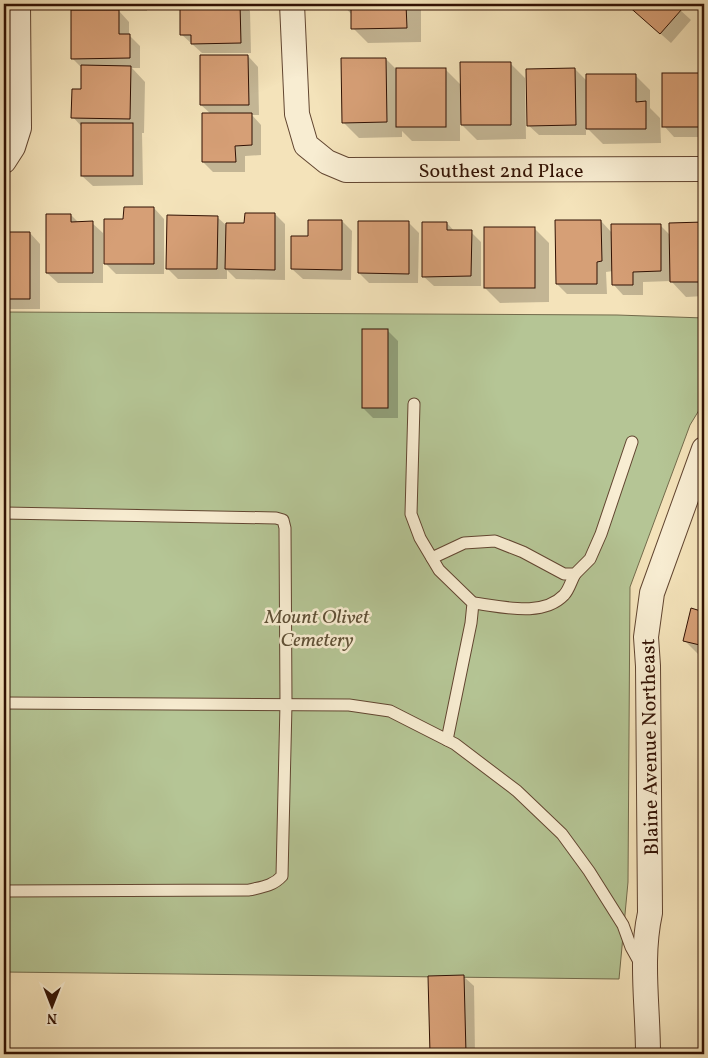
<svg xmlns="http://www.w3.org/2000/svg" width="708" height="1058" viewBox="0 0 708 1058" font-family="Vollkorn,serif">
  <style>
    .green { fill: #b5c595; stroke: #736b4c }
    .shadow { fill: #0003 }
    .building { fill: #d69f76; stroke: #311103 }
    .lines { fill: none; stroke-linecap: round; stroke-linejoin: round }
    .service-casing { stroke: #624631; stroke-width: 13 }
    .minor-casing { stroke: #624631; stroke-width: 26 }
    .service { stroke: #f8edd2; stroke-width: 11 }
    .minor { stroke: #f8edd2; stroke-width: 24 }
    .labels { text-anchor: middle; stroke-width: 5; stroke-linejoin: round; paint-order: stroke }
    .street-label { font-size: 20px; fill: #311103; stroke: #f8edd2 }
    .park-label { font-size: 20px; font-style: italic; fill: #5f5036; stroke: #f8edd2 }
  </style>
  <rect width="100%" height="100%" fill="#f4e3ba"/>
  <filter id="stains"><feTurbulence type="fractalNoise" baseFrequency=".004" numOctaves="4"/><feColorMatrix values="0 0 0 0 .2 0 0 0 0 .09 0 0 0 0 .02 0 0 0 .5 -.17"/></filter>
  <radialGradient id="worn" r=".72"><stop offset=".6" stop-color="#630" stop-opacity="0"/><stop offset="1" stop-color="#630" stop-opacity=".3"/></radialGradient>
  <polygon class="green" points="4,312 617,315 704,318 704,402 690,425 630,587 628,882 619,979 4,972"/>
  <g class="shadow">
    <polygon points="85,4 147,4 147,11 119,11 129,22 129,35 140,46 140,68 132,68 145,82 144,133 142,133 143,185 93,186 82,176 82,127 73,117 82,90 83,69 72,58 92,11"/>
    <polygon points="181,4 243,4 250,11 251,53 202,53 181,34"/>
    <polygon points="344,4 421,4 421,42 368,43 353,28 352,15 344,6"/>
    <polygon points="620,4 684,4 679,9 691,20 671,43 627,4 624,8"/>
    <polygon points="248,56 258,67 259,115 252,115 261,125 261,155 245,156 245,172 213,172 203,162 211,114 201,105"/>
    <polygon points="386,59 396,69 445,69 462,86 510,63 525,78 526,139 477,140 460,123 460,141 412,141 402,131 402,137 359,138 344,123"/>
    <polygon points="575,69 587,81 635,75 650,90 650,108 660,118 661,143 603,144 586,127 586,135 539,135 528,125"/>
    <polygon points="664,74 704,74 704,137 674,137 664,126"/>
    <polygon points="154,208 164,219 164,274 116,274 105,263 124,220"/>
    <polygon points="275,214 285,224 285,280 236,279 227,270 227,279 178,279 167,268 217,217 227,226 246,224"/>
    <polygon points="71,215 79,223 92,223 103,233 103,283 58,283 47,273"/>
    <polygon points="342,221 352,231 351,280 303,279 292,269 310,237"/>
    <polygon points="601,221 612,233 660,225 670,235 670,224 704,224 704,296 686,297 671,281 643,282 643,295 623,295 613,284 613,271 606,272 607,294 567,294 557,284"/>
    <polygon points="409,223 419,233 418,283 369,283 359,273"/>
    <polygon points="447,223 455,232 471,232 481,242 481,286 434,286 423,276"/>
    <polygon points="534,228 549,243 549,302 500,303 485,288"/>
    <polygon points="30,233 40,244 40,309 4,309 4,244 8,244"/>
    <polygon points="388,331 398,341 398,418 373,418 363,408"/>
    <polygon points="692,610 704,613 704,657 699,655 684,640"/>
    <polygon points="463,976 474,986 475,1054 432,1054"/>
  </g>
  <g class="building">
    <polygon points="180,4 240,4 241,43 191,44 191,35 180,35"/>
    <polygon points="342,4 406,4 407,28 351,29 351,7 342,7"/>
    <polygon points="626,4 676,4 682,9 660,34"/>
    <polygon points="71,10 119,10 119,34 130,34 130,58 71,59"/>
    <polygon points="200,55 248,55 249,105 200,105"/>
    <polygon points="341,58 386,58 387,122 342,123"/>
    <polygon points="460,62 511,62 511,125 461,125"/>
    <polygon points="81,65 131,66 130,119 71,118 72,89 81,89"/>
    <rect x="396" y="68" width="50" height="59"/>
    <polygon points="575,68 576,125 527,126 526,69"/>
    <rect x="662" y="73" width="42" height="54"/>
    <polygon points="586,74 636,74 636,102 646,101 646,129 586,129"/>
    <polygon points="202,113 252,113 252,145 235,146 236,162 202,162"/>
    <rect x="81" y="123" width="52" height="53"/>
    <polygon points="124,207 154,207 154,264 104,264 104,219 123,219"/>
    <polygon points="245,213 275,213 275,270 225,269 226,223 244,223"/>
    <polygon points="46,214 71,214 71,222 93,221 93,273 46,273"/>
    <polygon points="167,215 218,216 217,269 166,269"/>
    <polygon points="308,220 342,220 342,270 291,269 291,236 308,236"/>
    <polygon points="555,220 601,220 602,261 597,262 597,284 556,284"/>
    <polygon points="358,221 409,221 409,274 358,273"/>
    <polygon points="422,222 447,222 447,230 472,230 471,276 422,277"/>
    <polygon points="704,222 704,282 670,282 669,223"/>
    <polygon points="611,224 661,224 661,271 633,272 633,285 612,285"/>
    <rect x="484" y="227" width="51" height="61"/>
    <polygon points="6,232 30,232 30,299 4,299 4,243 7,243"/>
    <rect x="362" y="329" width="26" height="79"/>
    <polygon points="691,608 704,612 704,646 683,641"/>
    <polygon points="464,975 466,1053 430,1054 428,976"/>
  </g>
  <g class="lines">
    <g class="service-casing">
      <g id="service">
        <polyline points="414,404 411,514 420,538 439,570 473,603 471,623 447,740"/>
        <path d="M4 513 276 518 283 520 285 528 286 704 282 876C273 886 262 887 249 890L4 891"/>
        <polyline points="432,558 464,543 495,541 523,552 564,574 575,574 590,559 601,534 632,442"/>
        <path d="M473 603C501 606 542 618 564 595 569 590 571 581 575 574"/>
        <polyline points="4,703 349,705 390,711 455,744 517,791 562,834 589,871 623,925 631,947 641,965"/>
      </g>
    </g>
    <g class="minor-casing">
      <g id="minor">
        <polyline points="292,4 297,114 306,145 327,162 346,170 704,169"/>
        <polyline points="4,161 13,147 19,128 18,4"/>
        <path d="M648 1054C648 1007 640 959 650 913L648 666 646 637 652 593 704 449"/>
      </g>
    </g>
    <use href="#service" class="service"/>
    <use href="#minor" class="minor"/>
  </g>
  <g class="labels">
    <g class="street-label">
      <text x="501" y="177">Southest 2nd Place</text>
      <text transform="translate(649 747) rotate(-91)" y="7">Blaine Avenue Northeast</text>
    </g>
    <g class="park-label">
      <text x="317" y="623">Mount Olivet<tspan x="317" dy="23">Cemetery</tspan></text>
    </g>
  </g>
  <rect width="708" height="1058" fill="none" stroke="#f4e3ba" stroke-width="20"/>
  <rect x="5" y="5" width="698" height="1048" fill="none" stroke="#311103" stroke-width="2.5"/>
  <rect x="10" y="10" width="688" height="1038" fill="none" stroke="#311103"/>
  <g transform="translate(52 1006) rotate(180)" stroke="#f8edd2" stroke-width="4" paint-order="stroke">
  <path d="M0-4L9 19L0 12L-9 19Z" fill="#311103"/>
  <text y="-8" font-size="14" font-weight="bold" text-anchor="middle" fill="#311103">N</text>
  </g>
  <rect width="100%" height="100%" filter="url(#stains)"/>
  <rect width="100%" height="100%" fill="url(#worn)"/>
</svg>
